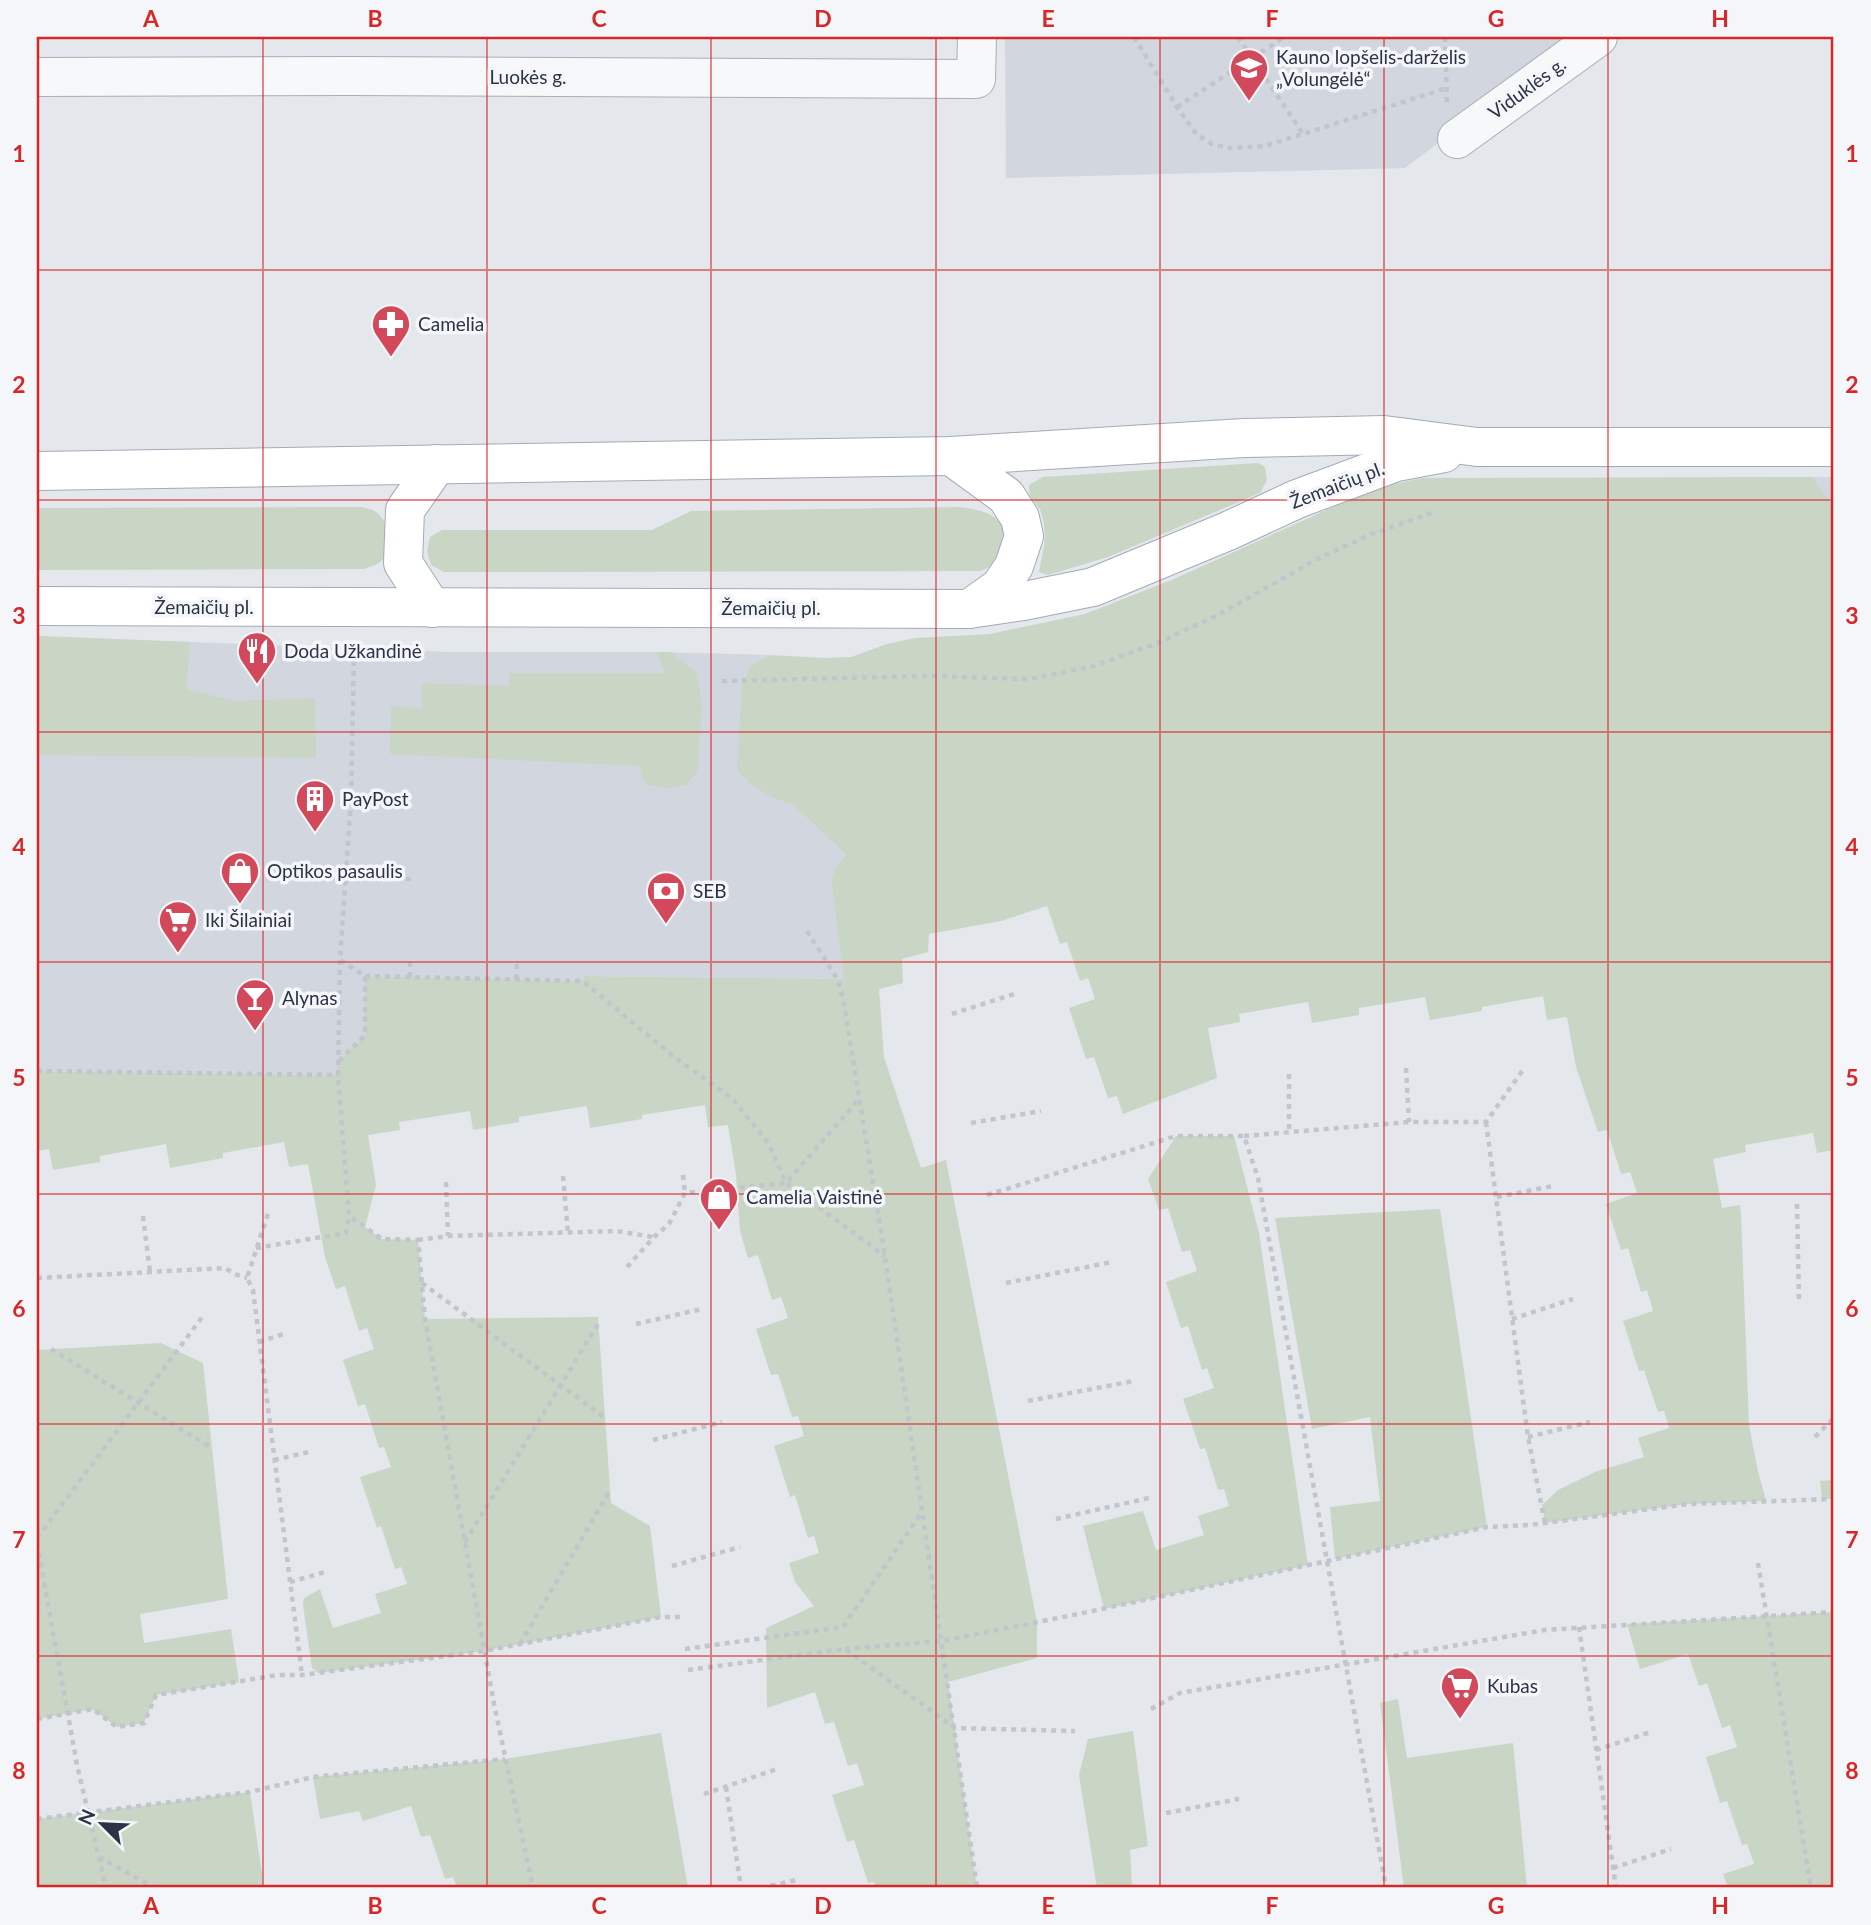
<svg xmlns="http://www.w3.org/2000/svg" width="1871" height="1925" viewBox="0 0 1871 1925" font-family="Lato,sans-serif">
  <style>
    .built { fill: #d2d6de }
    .green { fill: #c9d6c5 }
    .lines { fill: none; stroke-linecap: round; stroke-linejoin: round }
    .street-casing { stroke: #a9aeb7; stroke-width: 40 }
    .primary-casing { stroke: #a3abb8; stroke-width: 40 }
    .path { stroke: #c2c5cb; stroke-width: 4.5; stroke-dasharray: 5 5; stroke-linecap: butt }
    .street { stroke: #f7f8fa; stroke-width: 38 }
    .primary { stroke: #fff; stroke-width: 38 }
    .grid { fill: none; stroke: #d62828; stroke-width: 2; stroke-opacity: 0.55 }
    .labels { text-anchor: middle; stroke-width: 7; stroke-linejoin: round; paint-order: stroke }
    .poi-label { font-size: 19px; fill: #2b3445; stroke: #f4f6f9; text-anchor: start }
    .street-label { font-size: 19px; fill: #2b3445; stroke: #f4f6f9 }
    .neatline { fill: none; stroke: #d62828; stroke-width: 2.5 }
    .grid-label { font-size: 23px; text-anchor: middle; font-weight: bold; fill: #d62828 }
  </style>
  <rect width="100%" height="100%" fill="#e4e7ec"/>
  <g class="built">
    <polygon points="1005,37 1579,37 1405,168 1006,178"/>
    <polygon points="1812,477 1834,477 1834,506"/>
    <polygon points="37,636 451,652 656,652 769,655 751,666 775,799 792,804 846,855 835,867 831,880 845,979 584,976 583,981 365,976 365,1035 338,1061 338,1075 37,1071"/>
  </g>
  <g class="green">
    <path d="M1258 463 1265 467 1267 480 1260 493 1108 557 1048 575 1039 572C1043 549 1048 539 1042 515 1038 501 1028 502 1029 485L1043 477Z"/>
    <polygon points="1812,477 1834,506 1834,1150 1817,1153 1813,1133 1745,1145 1746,1152 1713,1159 1722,1208 1740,1205 1741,1214 1749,1425 1757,1467 1766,1501 1688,1504 1545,1523 1542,1505 1558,1490 1595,1472 1644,1457 1638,1438 1669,1428 1664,1411 1658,1412 1644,1370 1639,1371 1623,1321 1653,1311 1647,1290 1641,1292 1628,1248 1621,1250 1606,1204 1637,1193 1630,1172 1621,1174 1607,1130 1598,1132 1576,1067 1567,1017 1547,1020 1543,996 1482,1007 1482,1011 1430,1020 1425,997 1359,1008 1359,1015 1312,1023 1308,1002 1239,1014 1240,1022 1208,1028 1217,1078 1123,1114 1117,1096 1108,1098 1094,1057 1086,1059 1069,1008 1095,999 1088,978 1080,981 1067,942 1060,944 1047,906 1001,921 929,934 928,952 902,959 903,983 879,989 884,1057 921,1168 946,1160 1037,1622 1037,1658 948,1682 977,1888 876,1888 874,1882 868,1883 854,1840 847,1842 832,1795 864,1785 857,1763 848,1766 834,1722 825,1724 815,1692 767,1708 766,1628 814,1606 795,1582 789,1563 819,1553 814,1536 808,1538 795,1495 790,1497 774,1446 804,1436 798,1416 792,1417 778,1374 771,1375 756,1329 788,1318 781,1297 772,1300 758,1255 748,1258 740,1231 736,1175 728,1125 708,1127 705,1105 642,1115 642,1119 590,1128 587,1106 519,1117 519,1122 473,1130 470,1111 399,1122 400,1130 368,1135 376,1185 365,1227 382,1239 418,1240 425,1319 598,1317 611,1503 650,1526 661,1617 484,1651 318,1673 312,1668 303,1605 304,1598 320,1589 333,1628 381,1613 375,1594 407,1584 401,1567 395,1569 381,1526 377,1528 360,1477 391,1467 384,1447 379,1448 365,1404 358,1406 343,1360 374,1349 367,1328 359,1331 345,1286 336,1289 325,1257 308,1164 289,1167 284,1142 223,1153 223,1158 170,1168 166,1144 100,1156 100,1162 53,1170 49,1149 37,1151 37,1071 338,1075 338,1061 365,1035 365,976 583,981 584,976 844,979 831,880 835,867 846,855 792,804 775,799 752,785 737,771 742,684 751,666 769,655 825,658 851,657 887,644 915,638 990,634 1085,614 1174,579 1375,488 1422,478"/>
    <path d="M362 507C366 508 370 509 373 510 390 519 396 551 379 563 375 566 368 567 364 569L37 570V508Z"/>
    <path d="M959 507C981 510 996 512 1007 533L996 564 981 571 444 572 431 565 427 551 430 537 442 530H652L691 511Z"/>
    <polygon points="37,636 190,642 186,689 235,701 315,698 316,758 37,755"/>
    <polygon points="656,652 671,652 697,673 702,704 697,772 686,785 668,788 648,785 641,778 640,766 390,754 391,706 421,708 422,683 509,686 509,673 666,673"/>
    <polygon points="1176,1136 1234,1136 1259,1233 1308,1565 1104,1609 1083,1526 1143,1511 1156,1550 1204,1535 1198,1516 1229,1506 1224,1489 1218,1490 1205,1448 1200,1449 1183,1399 1214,1388 1207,1368 1202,1370 1188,1326 1181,1328 1166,1282 1197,1271 1190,1250 1182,1252 1168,1208 1159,1210 1148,1179"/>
    <polygon points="1440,1209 1487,1527 1335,1559 1330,1507 1380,1501 1370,1417 1312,1429 1275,1218"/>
    <polygon points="161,1343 203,1363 228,1599 140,1614 144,1643 231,1629 239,1682 156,1695 144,1723 117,1727 92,1709 37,1719 37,1350"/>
    <polygon points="1834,1480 1834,1499 1822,1499 1820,1481"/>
    <polygon points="1834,1612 1834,1888 1728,1888 1723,1874 1754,1864 1747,1844 1742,1845 1727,1801 1720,1803 1706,1757 1737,1747 1730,1725 1722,1728 1707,1683 1699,1686 1688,1654 1640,1669 1627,1624"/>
    <polygon points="1398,1699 1407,1758 1513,1743 1527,1888 1404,1888 1380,1703"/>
    <polygon points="1133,1731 1148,1846 1130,1850 1132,1888 1097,1888 1079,1775 1088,1739"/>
    <polygon points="661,1733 688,1888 457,1888 453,1877 445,1879 430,1835 421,1837 411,1806 363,1821 359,1811 320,1819 313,1777 505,1759"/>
    <polygon points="250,1792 264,1888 37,1888 37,1819"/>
  </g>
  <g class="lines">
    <g class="street-casing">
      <g id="street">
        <polyline points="37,77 350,76 976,79 977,37"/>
        <polyline points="1457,139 1598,37"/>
      </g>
    </g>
    <g class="primary-casing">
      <g id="primary">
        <polyline points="951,456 1006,496 1020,518 1024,536 1014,566 1000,587 969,609"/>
        <polyline points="37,471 951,456 1244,438 1384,435 1477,447 1834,447"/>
        <polyline points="37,606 969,609 1024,601 1093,587 1228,531 1297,499 1356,477 1396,462 1444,453"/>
        <polyline points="432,608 403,563 405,510 437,464"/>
      </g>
    </g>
    <g class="path">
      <polyline points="1134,37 1177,107 1197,135 1212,144 1229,148 1265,146 1447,88"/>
      <polyline points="1238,37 1303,134"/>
      <polyline points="1445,37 1447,102"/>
      <polyline points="1177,107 1284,37"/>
      <polyline points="722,681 927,676 1029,679 1091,667 1155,644 1216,616 1321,557 1372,534 1434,512"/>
      <polyline points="346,880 412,879"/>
      <polyline points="807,931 838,980 844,1004 885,1257 977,1888"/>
      <polyline points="340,960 338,1075 349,1216 382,1239 418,1240 425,1319 494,1704 533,1888"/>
      <polyline points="365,976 583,981 674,1057 732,1098 769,1144 786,1183 885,1256"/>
      <polyline points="410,977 410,959"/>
      <polyline points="516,979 517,960"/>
      <polyline points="952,1014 1017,993"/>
      <polyline points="339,1061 365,1035 365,976 340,960 351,799 354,654"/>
      <polyline points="1406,1068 1409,1122"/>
      <polyline points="37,1071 338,1075"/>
      <polyline points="1289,1074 1289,1132"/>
      <polyline points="1486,1122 1528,1437 1545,1523"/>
      <polyline points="971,1123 1041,1111"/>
      <polyline points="1244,1136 1409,1122 1486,1122 1525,1067"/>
      <polyline points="683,1175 685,1193"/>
      <polyline points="563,1176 568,1233"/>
      <polyline points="446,1182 448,1236"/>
      <polyline points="987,1195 1176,1136 1244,1136 1258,1178 1386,1888"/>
      <polyline points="1497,1197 1553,1186"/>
      <polyline points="1797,1204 1799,1301"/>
      <polyline points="268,1214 247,1278 253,1290 302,1675"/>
      <polyline points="143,1216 150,1272"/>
      <polyline points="418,1240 448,1236 617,1231 653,1237"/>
      <polyline points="256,1248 346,1233 349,1217"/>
      <polyline points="627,1267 654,1237 669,1224 685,1193 786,1183 860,1098"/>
      <polyline points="37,1278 225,1268 235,1274 247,1278"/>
      <polyline points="422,1283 605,1418"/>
      <polyline points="1006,1283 1112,1262"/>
      <polyline points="1512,1319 1573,1299"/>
      <polyline points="636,1324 702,1309"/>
      <polyline points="259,1342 287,1333"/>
      <polyline points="51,1349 212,1448"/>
      <polyline points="1028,1401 1134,1381"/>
      <polyline points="1528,1437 1590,1422"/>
      <polyline points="1815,1437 1834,1418"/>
      <polyline points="653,1440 722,1422"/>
      <polyline points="274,1460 309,1452"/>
      <polyline points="1056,1519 1149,1498"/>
      <polyline points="37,1538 203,1316"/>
      <polyline points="465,1542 598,1324"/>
      <polyline points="37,1543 77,1765 106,1888"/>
      <polyline points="1758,1563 1811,1888"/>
      <polyline points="672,1566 740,1547"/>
      <polyline points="290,1582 325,1572"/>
      <polyline points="1579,1627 1616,1888"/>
      <polyline points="520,1644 609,1492"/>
      <polyline points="685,1649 843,1627 922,1512"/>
      <polyline points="845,1649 942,1641 1078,1614 1487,1527 1530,1525 1688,1504 1834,1499"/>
      <polyline points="688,1670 845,1649 955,1728 1075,1731"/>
      <polyline points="1151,1709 1180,1693 1545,1630 1834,1612"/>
      <polyline points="37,1719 93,1709 117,1727 144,1723 156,1695 278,1675 302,1675 484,1651 661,1617 680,1617"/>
      <polyline points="1596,1750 1651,1732"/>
      <polyline points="726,1787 741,1888"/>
      <polyline points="704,1794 777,1769"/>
      <polyline points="1166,1813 1239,1799"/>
      <polyline points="37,1819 250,1792 313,1777 505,1759"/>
      <polyline points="99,1857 155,1888"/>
      <polyline points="1613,1868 1671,1849"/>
      <polyline points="365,1888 374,1886"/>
      <polyline points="761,1888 796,1880"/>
    </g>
    <use href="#street" class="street"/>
    <use href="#primary" class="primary"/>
  </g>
  <path class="grid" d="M263 37V1888M487 37V1888M711 37V1888M936 37V1888M1160 37V1888M1384 37V1888M1608 37V1888M37 270H1834M37 500H1834M37 732H1834M37 962H1834M37 1194H1834M37 1424H1834M37 1656H1834"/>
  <defs>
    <g id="school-pin" transform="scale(2.0125)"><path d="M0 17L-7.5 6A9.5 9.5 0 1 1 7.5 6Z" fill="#d1495b" stroke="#f4f6f9"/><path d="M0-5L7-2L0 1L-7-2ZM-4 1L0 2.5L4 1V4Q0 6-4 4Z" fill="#fff"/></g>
    <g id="pharmacy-pin" transform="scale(2.0125)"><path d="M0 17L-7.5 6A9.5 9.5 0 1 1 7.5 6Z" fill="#d1495b" stroke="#f4f6f9"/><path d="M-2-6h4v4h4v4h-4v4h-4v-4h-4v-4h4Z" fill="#fff"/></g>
    <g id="restaurant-pin" transform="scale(2.0125)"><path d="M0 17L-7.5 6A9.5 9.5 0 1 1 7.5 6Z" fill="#d1495b" stroke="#f4f6f9"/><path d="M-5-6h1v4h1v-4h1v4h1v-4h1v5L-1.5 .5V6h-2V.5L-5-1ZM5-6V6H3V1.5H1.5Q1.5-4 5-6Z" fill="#fff"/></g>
    <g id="building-pin" transform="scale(2.0125)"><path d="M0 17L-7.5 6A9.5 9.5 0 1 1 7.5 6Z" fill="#d1495b" stroke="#f4f6f9"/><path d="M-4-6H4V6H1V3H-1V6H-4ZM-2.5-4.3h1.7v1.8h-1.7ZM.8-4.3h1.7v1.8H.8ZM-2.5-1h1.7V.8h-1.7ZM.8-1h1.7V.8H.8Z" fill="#fff"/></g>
    <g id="shop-pin" transform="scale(2.0125)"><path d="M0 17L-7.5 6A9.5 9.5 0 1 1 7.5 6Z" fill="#d1495b" stroke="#f4f6f9"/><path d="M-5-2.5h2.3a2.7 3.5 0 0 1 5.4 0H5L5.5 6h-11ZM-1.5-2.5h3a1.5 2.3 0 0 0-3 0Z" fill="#fff"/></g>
    <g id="bank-pin" transform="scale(2.0125)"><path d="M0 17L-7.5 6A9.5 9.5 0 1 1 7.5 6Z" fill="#d1495b" stroke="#f4f6f9"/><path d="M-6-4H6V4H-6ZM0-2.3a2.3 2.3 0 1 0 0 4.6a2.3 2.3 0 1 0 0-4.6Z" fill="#fff"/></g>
    <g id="supermarket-pin" transform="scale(2.0125)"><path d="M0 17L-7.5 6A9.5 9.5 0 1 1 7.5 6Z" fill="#d1495b" stroke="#f4f6f9"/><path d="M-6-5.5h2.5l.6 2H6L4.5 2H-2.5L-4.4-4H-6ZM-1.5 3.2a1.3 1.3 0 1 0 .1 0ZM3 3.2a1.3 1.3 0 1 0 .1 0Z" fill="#fff"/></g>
    <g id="bar-pin" transform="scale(2.0125)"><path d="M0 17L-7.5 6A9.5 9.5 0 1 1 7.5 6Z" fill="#d1495b" stroke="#f4f6f9"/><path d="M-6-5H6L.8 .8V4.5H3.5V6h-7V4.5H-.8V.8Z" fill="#fff"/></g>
  </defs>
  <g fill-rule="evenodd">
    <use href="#school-pin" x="1249" y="68"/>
    <use href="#pharmacy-pin" x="391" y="324"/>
    <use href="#restaurant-pin" x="257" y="651"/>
    <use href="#building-pin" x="315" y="799"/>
    <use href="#shop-pin" x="240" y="871"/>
    <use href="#bank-pin" x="666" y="891"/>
    <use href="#supermarket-pin" x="178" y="920"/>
    <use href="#bar-pin" x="255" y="998"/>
    <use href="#shop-pin" x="719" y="1197"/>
    <use href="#supermarket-pin" x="1460" y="1686"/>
  </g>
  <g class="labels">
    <g class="poi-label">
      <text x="1276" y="64">Kauno lopšelis-darželis<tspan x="1276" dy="22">„Volungėlė“</tspan></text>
      <text x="418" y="331">Camelia</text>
      <text x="284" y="658">Doda Užkandinė</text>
      <text x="342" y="806">PayPost</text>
      <text x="267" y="878">Optikos pasaulis</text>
      <text x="693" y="898">SEB</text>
      <text x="205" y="927">Iki Šilainiai</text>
      <text x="282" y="1005">Alynas</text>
      <text x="746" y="1204">Camelia Vaistinė</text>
      <text x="1487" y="1693">Kubas</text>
    </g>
    <g class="street-label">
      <text x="528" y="84">Luokės g.</text>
      <text transform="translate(1527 88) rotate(-36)" y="7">Viduklės g.</text>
      <text transform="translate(1337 485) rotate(-21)" y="7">Žemaičių pl.</text>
      <text x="204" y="614">Žemaičių pl.</text>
      <text x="771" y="615">Žemaičių pl.</text>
    </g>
  </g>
  <rect width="1871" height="1925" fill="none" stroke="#f4f6f9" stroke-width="77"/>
  <g transform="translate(102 1824) rotate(294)" stroke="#f4f6f9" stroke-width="5" paint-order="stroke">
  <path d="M0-5L12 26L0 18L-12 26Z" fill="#2b3445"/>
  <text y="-10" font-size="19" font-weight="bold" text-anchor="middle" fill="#2b3445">N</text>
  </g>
  <rect x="38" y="38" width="1794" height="1848" class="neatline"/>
  <g class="grid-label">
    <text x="151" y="27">A</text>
    <text x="375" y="27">B</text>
    <text x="599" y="27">C</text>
    <text x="823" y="27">D</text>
    <text x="1048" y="27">E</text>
    <text x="1272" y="27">F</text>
    <text x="1496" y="27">G</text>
    <text x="1720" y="27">H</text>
    <text x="19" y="162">1</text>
    <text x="1852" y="162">1</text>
    <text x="19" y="393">2</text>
    <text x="1852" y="393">2</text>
    <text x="19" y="624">3</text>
    <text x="1852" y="624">3</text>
    <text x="19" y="855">4</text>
    <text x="1852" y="855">4</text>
    <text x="19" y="1086">5</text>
    <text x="1852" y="1086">5</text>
    <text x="19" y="1317">6</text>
    <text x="1852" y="1317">6</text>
    <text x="19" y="1548">7</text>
    <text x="1852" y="1548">7</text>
    <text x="19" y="1779">8</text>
    <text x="1852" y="1779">8</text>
    <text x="151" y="1914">A</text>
    <text x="375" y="1914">B</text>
    <text x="599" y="1914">C</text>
    <text x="823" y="1914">D</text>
    <text x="1048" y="1914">E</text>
    <text x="1272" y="1914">F</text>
    <text x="1496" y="1914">G</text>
    <text x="1720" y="1914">H</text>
  </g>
</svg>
